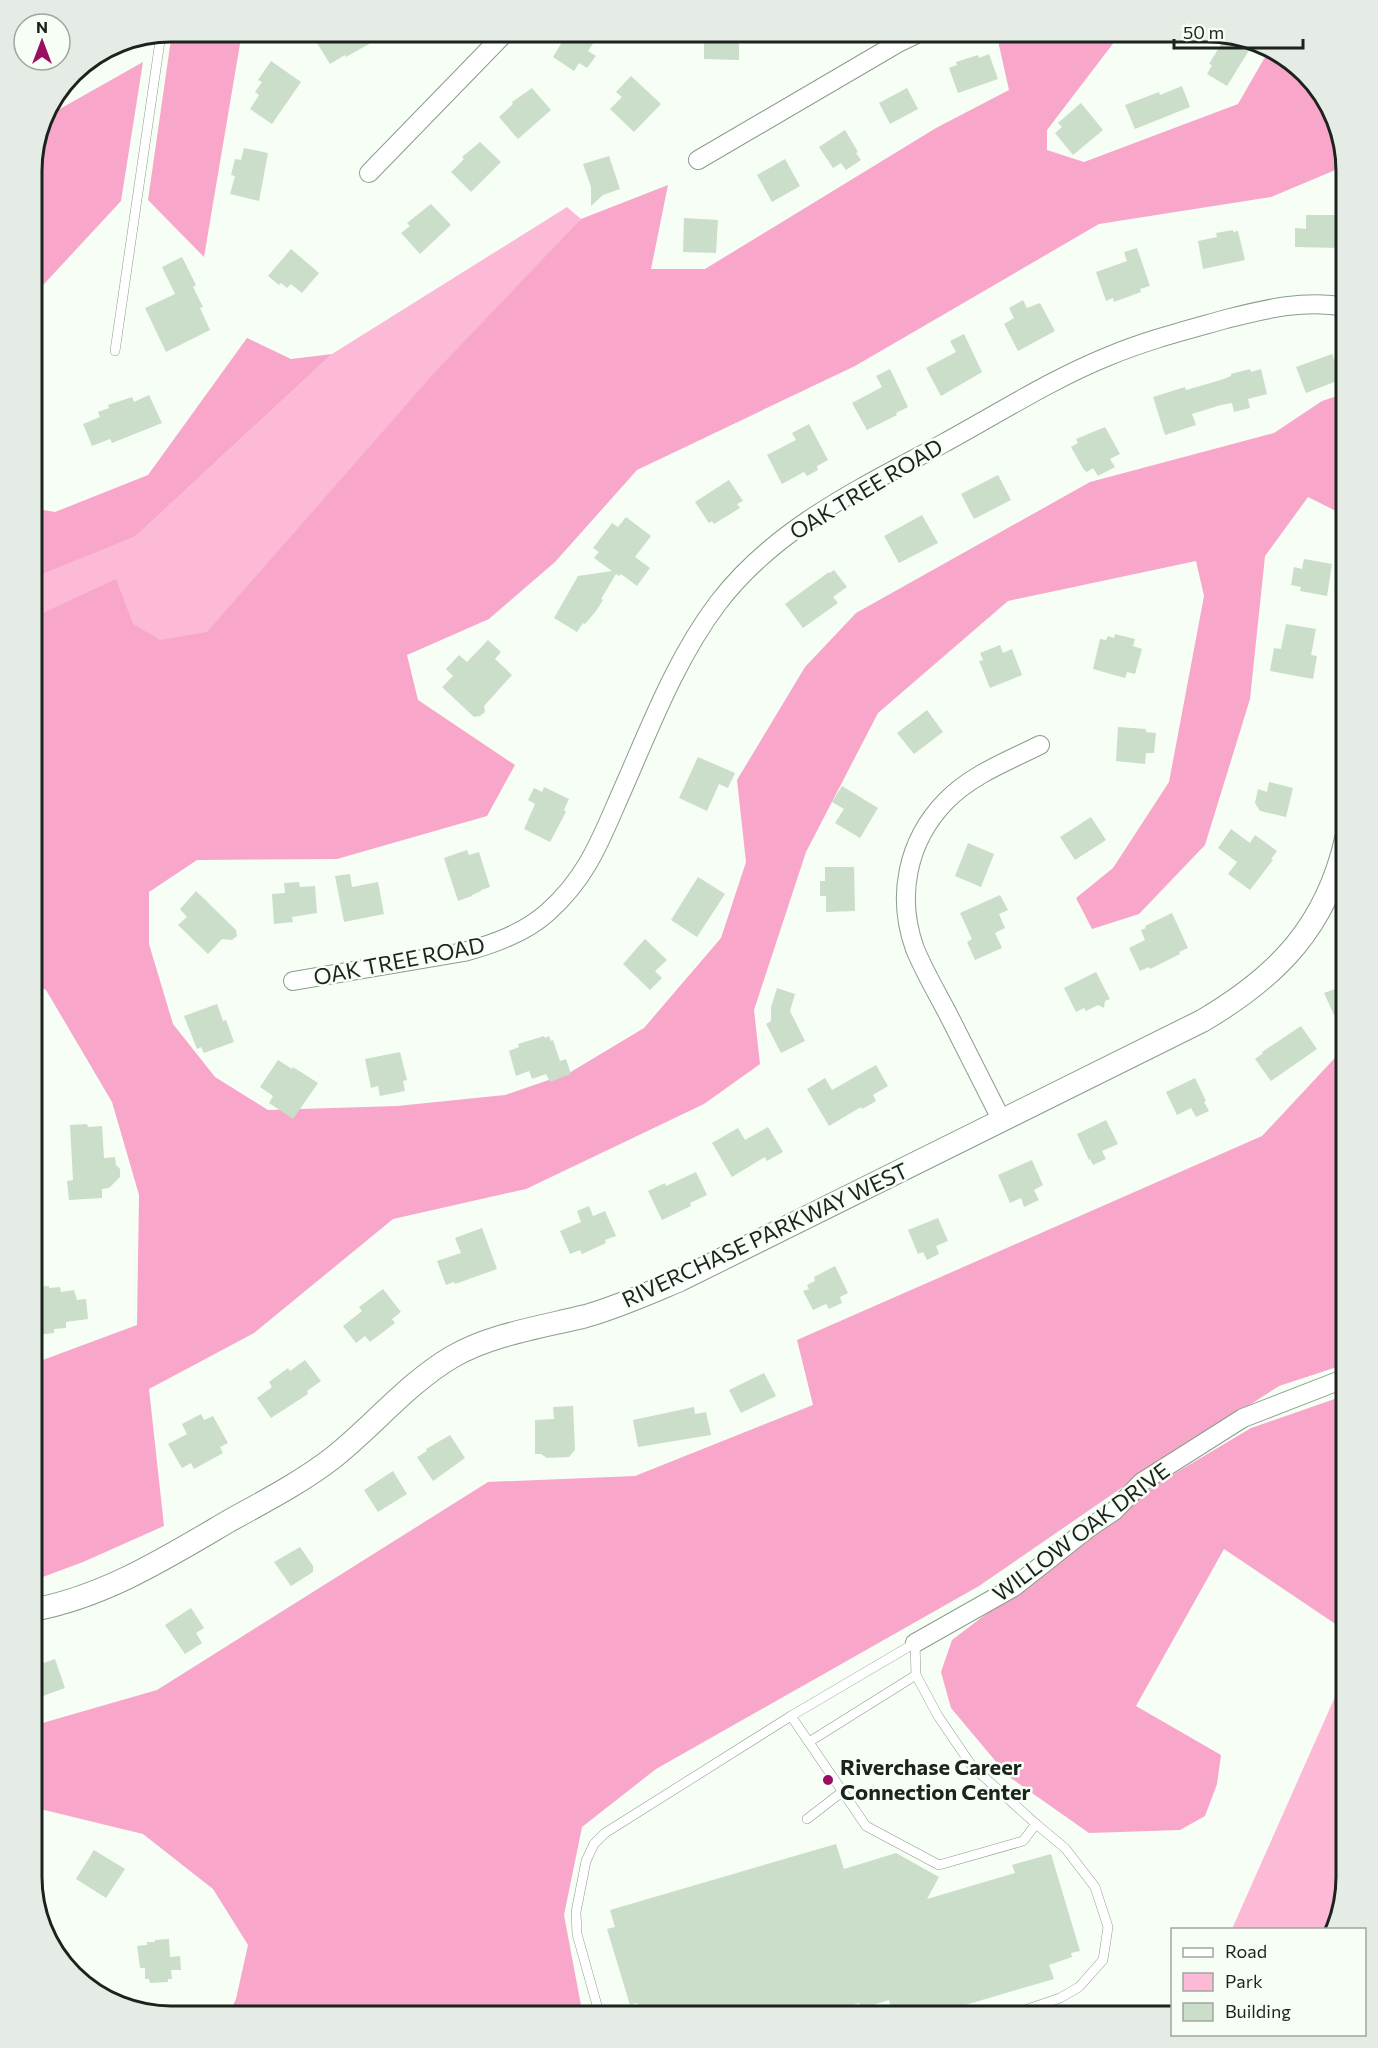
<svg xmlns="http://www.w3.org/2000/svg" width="1378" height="2048" viewBox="0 0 1378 2048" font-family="Commissioner,sans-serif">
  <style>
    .green { fill: #fcbad6 }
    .forest { fill: #f8a7ca }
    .building { fill: #cadeca }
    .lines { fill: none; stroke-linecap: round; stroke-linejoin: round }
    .service-casing { stroke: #8a9d8b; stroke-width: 10 }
    .minor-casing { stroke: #8a9d8b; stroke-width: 20 }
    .tertiary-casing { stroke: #8a9d8b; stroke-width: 24 }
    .service { stroke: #fff; stroke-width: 9 }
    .minor { stroke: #fff; stroke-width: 18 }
    .tertiary { stroke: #fff; stroke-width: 22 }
    .poi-dot { fill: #9a0f61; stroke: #f6fef6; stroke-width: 2 }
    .labels { text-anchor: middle; stroke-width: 5; stroke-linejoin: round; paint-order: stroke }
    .street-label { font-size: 22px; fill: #1c231c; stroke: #f6fef6 }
    .poi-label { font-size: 22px; font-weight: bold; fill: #1c231c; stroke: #f6fef6; text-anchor: start }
    .rim { fill: none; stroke: #1c231c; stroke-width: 3 }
  </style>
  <rect width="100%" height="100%" fill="#f6fef6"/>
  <g class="green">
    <polygon points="567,207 581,219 207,657 32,719 32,576 136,536 332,354"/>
    <polygon points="1346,1672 1346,1877 1332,1929 1232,1929"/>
  </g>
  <g class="forest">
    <polygon points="172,32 242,32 204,257 148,200"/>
    <polygon points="996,32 1116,32 1118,37 1047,130 1047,150 1084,162 1238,104 1269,50 1284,55 1328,102 1345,166 1271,197 1099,224 855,366 637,470 555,562 489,619 407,655 418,700 515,765 487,816 337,859 197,860 149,892 149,944 173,1024 215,1077 268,1110 397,1106 505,1095 569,1073 644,1028 721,938 746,862 737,780 805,667 856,613 1090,482 1274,433 1322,401 1346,393 1346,516 1308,497 1265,556 1250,699 1205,845 1139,914 1092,929 1076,898 1113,868 1169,782 1204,596 1196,561 1008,601 878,713 806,852 754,1010 760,1064 704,1104 526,1189 393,1219 254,1333 149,1389 164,1526 83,1562 32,1581 32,1364 137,1325 139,1195 112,1102 46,990 32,982 32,618 116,579 133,624 160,640 207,632 435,372 581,219 668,185 651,269 705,269 936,128 1009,90"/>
    <polygon points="143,62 121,201 32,297 32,163 42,119"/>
    <polygon points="247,338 291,359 332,354 136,536 32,578 32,508 55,512 148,475"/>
    <polygon points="1346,1046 1346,1364 1279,1386 1120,1489 979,1586 656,1769 582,1827 564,1915 583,2016 228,2016 236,1999 248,1945 213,1889 143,1834 32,1807 32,1726 157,1690 488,1482 635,1476 813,1405 797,1340 1262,1136"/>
    <polygon points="1346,1395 1346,1626 1343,1629 1224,1549 1136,1706 1221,1755 1217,1784 1205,1816 1180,1830 1089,1833 1008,1776 951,1708 941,1672 952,1640 1157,1484 1251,1428"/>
  </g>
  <g class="building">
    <polygon points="337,32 390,32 346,57 345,55 330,64 317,43"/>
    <polygon points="568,32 578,32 594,42 588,51 596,56 587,68 579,63 574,71 553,57"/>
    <polygon points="704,33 739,33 739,60 704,59"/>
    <polygon points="1229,36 1253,44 1227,86 1207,74 1212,65 1209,64 1223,41 1225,43"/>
    <polygon points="989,54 998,79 958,93 949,68 957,65 956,62 978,55 979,58"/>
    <polygon points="271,61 301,82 272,124 250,109 259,95 255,92 262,82 258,80"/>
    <polygon points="631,76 661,104 634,132 610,109 622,97 616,92"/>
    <polygon points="1182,86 1190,107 1135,129 1125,105 1159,92 1160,95"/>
    <polygon points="532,88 551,110 518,139 499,117 513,104 512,102"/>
    <polygon points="907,88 918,109 890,124 879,103"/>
    <polygon points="1081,103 1103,130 1073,155 1055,133 1062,127 1058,123"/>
    <polygon points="845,130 858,152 856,153 861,160 846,170 841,163 833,168 819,147"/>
    <polygon points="480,142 501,162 471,192 451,172 464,159 462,157"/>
    <polygon points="244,148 268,153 259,201 230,194 235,176 231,175 235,159 241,160"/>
    <polygon points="609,156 620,189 603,195 591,206 591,187 583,164"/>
    <polygon points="785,159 800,186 772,202 757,175"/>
    <polygon points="431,204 451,225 420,254 401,233 410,226 407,223"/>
    <polygon points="1306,215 1341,215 1340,248 1295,247 1295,228 1306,229"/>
    <polygon points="684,218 718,220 716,253 683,252"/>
    <polygon points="1233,230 1233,232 1238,231 1245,260 1203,269 1198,241 1217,237 1216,233"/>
    <polygon points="1137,248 1150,286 1140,289 1141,292 1114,302 1113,298 1106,301 1096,272 1127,261 1124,252"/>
    <polygon points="291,249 319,273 302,293 291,284 287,288 281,283 279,285 268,276"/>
    <polygon points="182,257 196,285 193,287 203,307 200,308 210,330 166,352 145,308 175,294 162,267"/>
    <polygon points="1023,300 1027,308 1040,303 1055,331 1018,351 1004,324 1014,318 1009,308"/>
    <polygon points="964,334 982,372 941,396 926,368 956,352 950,341"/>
    <polygon points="1332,354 1342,379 1306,393 1296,367"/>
    <polygon points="890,369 908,407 896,413 897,415 867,430 852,403 882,387 876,376"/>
    <polygon points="1250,369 1251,372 1261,369 1267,394 1248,399 1250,408 1234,412 1232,403 1221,405 1192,414 1196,425 1165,435 1153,397 1185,387 1186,390 1221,380 1231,376 1231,374"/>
    <polygon points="149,395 162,423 112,443 110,439 92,446 83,424 100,417 98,412 109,408 108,405 132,397 134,402"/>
    <polygon points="809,424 828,460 817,466 818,470 807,476 804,472 782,484 767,455 796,440 792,433"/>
    <polygon points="1105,427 1120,454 1110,459 1115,467 1098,476 1093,468 1087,472 1084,470 1071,447 1078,443 1076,439"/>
    <polygon points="998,475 1011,500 974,519 961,494"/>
    <polygon points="729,480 743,501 737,504 740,508 714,524 712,521 709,523 695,502"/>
    <polygon points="922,515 938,543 899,563 884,536"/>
    <polygon points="626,517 651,536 635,557 650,568 637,586 621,574 619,576 616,574 601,599 603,600 596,611 585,624 583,623 577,632 554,618 578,576 612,571 594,558 599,552 593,548 612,523 618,527"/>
    <polygon points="1304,559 1332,564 1327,596 1300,591 1301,587 1291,585 1294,567 1302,569"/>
    <polygon points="834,570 847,587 833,597 838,603 803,628 785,604 829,572 830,573"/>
    <polygon points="1286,624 1316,629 1311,655 1317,656 1313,679 1270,671 1274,648 1281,649"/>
    <polygon points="1115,634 1135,639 1133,646 1142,649 1135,674 1127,672 1125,678 1093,669 1100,639 1106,640 1108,636 1114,638"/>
    <polygon points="488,640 501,652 495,659 512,675 484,706 485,712 480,716 474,717 442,687 453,676 446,669 459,655 467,662"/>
    <polygon points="1000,645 1003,653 1012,649 1022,675 990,688 979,661 983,660 980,653"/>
    <polygon points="927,710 943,732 914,754 897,733"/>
    <polygon points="1118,727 1146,729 1146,732 1156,733 1154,753 1146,753 1145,764 1116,761"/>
    <polygon points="698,757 735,773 728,788 719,784 707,811 679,798"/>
    <polygon points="1269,782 1293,788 1286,817 1260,811 1255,803 1258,789 1267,792"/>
    <polygon points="842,786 878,808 860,838 835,823 844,809 832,802"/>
    <polygon points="544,787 569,799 564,810 566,812 550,842 524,829 535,804 528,800 534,788 542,792"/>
    <polygon points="1091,817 1106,840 1075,860 1060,837"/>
    <polygon points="1231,829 1250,843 1255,835 1277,851 1271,859 1273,860 1250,890 1228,874 1237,862 1218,848"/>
    <polygon points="968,843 994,854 981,887 955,876"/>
    <polygon points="467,850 469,855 479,852 490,887 481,890 481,891 472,895 472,896 458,901 444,858"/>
    <polygon points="825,867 854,867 855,911 826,912 826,896 820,896 820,881 825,881"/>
    <polygon points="350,874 352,887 378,882 384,914 344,922 335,876"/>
    <polygon points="698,877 725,894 697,937 671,920"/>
    <polygon points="299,882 300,887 315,886 317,913 292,917 293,922 274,924 272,894 285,893 284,883"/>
    <polygon points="196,891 236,930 237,936 232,940 222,939 208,954 178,925 187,917 180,909"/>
    <polygon points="1000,895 1008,910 999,914 1005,928 995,933 1002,948 975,960 967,942 972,939 960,913"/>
    <polygon points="1172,913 1188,948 1179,952 1180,954 1150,969 1149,967 1140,971 1129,948 1145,940 1141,930 1146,928 1145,926"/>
    <polygon points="645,939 667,960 655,971 662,978 650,990 623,964"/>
    <polygon points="1096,972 1110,999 1105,1001 1104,1008 1098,1005 1086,1011 1084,1008 1076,1012 1064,988"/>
    <polygon points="1346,985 1346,1010 1334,1015 1324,993"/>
    <polygon points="777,988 795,994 790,1011 805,1041 781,1053 766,1024 771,1021 771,1007"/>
    <polygon points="217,1004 223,1021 226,1020 234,1042 204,1053 201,1047 197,1049 184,1016"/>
    <polygon points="1301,1026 1317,1049 1271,1081 1255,1059 1263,1053 1262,1052"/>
    <polygon points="544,1036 545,1038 549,1036 551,1041 553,1040 560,1061 566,1059 571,1074 550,1082 546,1074 532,1079 529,1071 516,1076 509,1051 519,1047 518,1044"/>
    <polygon points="400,1052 407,1080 403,1081 405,1091 380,1096 378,1086 371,1088 365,1059"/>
    <polygon points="278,1060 292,1069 293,1067 318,1083 293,1119 269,1103 273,1096 260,1087"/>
    <polygon points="876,1065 888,1086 873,1095 876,1101 862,1109 861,1107 829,1126 807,1089 825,1078 832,1090"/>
    <polygon points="1195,1078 1206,1101 1204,1102 1209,1111 1196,1117 1191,1108 1177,1115 1166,1092"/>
    <polygon points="1106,1120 1118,1144 1102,1151 1106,1159 1093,1165 1090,1159 1089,1160 1077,1134"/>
    <polygon points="87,1124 88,1127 102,1126 104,1158 115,1157 116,1165 120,1169 120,1177 109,1188 102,1189 102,1198 69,1200 67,1181 73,1180 70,1125"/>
    <polygon points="768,1127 783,1152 767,1161 765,1157 732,1177 712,1143 738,1128 745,1140"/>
    <polygon points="1032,1160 1043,1185 1034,1190 1039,1200 1024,1207 1021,1198 1010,1203 998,1175"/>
    <polygon points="696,1172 707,1195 690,1203 691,1206 662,1220 648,1191 665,1183 666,1186"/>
    <polygon points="589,1206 593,1216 605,1211 616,1236 605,1240 606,1243 582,1254 580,1250 570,1254 560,1231 581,1222 577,1211"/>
    <polygon points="938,1218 948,1241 936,1246 939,1254 927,1260 923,1252 918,1254 908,1230"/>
    <polygon points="482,1228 497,1269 455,1284 454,1282 446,1285 437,1261 461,1253 455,1238"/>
    <polygon points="835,1266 848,1293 840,1297 842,1303 829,1309 826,1304 813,1310 803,1291 809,1289 807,1285 815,1281 814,1277"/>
    <polygon points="49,1286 49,1288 60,1287 61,1292 74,1290 77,1300 86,1299 88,1319 66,1322 66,1328 54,1329 54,1333 37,1335 36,1326 32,1327 32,1289 33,1287"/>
    <polygon points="383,1289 401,1312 392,1319 395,1323 370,1342 365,1336 356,1343 343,1326 362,1311 359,1307"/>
    <polygon points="305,1360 321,1381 307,1391 308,1394 271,1418 257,1398 272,1387 269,1382 288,1368 290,1371"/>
    <polygon points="764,1373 776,1396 741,1413 729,1390"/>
    <polygon points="573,1406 575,1450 569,1457 547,1458 541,1454 535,1454 535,1420 554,1419 553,1407"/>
    <polygon points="694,1407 695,1414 706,1412 711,1435 638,1447 633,1420"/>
    <polygon points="201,1414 204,1420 213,1416 228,1443 220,1447 223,1453 194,1469 191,1463 182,1468 168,1444 187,1434 182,1424"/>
    <polygon points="450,1435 465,1458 433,1481 417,1457 427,1451 426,1449"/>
    <polygon points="393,1471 407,1494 378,1512 364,1490"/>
    <polygon points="300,1547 313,1566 313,1572 291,1586 274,1562"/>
    <polygon points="191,1608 204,1628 196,1633 202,1643 185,1654 165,1625"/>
    <polygon points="55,1659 65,1688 32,1700 32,1667"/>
    <polygon points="836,1844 844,1869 896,1853 939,1877 927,1899 1015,1873 1012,1865 1051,1854 1080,1951 1071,1953 1072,1957 1049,1965 1054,1979 958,2007 961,2016 893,2016 889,2000 860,2009 859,2003 831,2011 833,2016 641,2016 637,2003 630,2005 607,1929 615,1927 610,1910"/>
    <polygon points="94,1850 125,1869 106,1898 76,1879"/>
    <polygon points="169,1939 170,1957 180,1956 181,1970 171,1970 172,1979 168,1979 168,1982 150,1983 149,1979 145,1979 145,1968 140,1968 137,1946 147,1945 147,1942 155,1942 155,1940"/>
  </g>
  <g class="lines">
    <g class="service-casing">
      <g id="service">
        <polyline points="115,351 161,34"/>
        <polygon points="915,1643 916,1675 938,1716 972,1766 1036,1824 1023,1841 939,1865 866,1826 791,1716"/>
        <polyline points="809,1742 916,1675"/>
        <polyline points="807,1819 842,1792"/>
        <polyline points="600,2016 577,1934 576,1912 586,1861 594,1844 605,1833 791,1716"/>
        <polyline points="1007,2016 1060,1998 1079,1987 1103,1960 1108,1927 1095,1887 1065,1848 1036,1824"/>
      </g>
    </g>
    <g class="minor-casing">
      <g id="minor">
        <polyline points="698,160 898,43 921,32"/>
        <polyline points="369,173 506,32"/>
        <path d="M293 981 464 952C493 944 525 933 548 912 585 879 599 844 618 800 648 733 674 661 718 603 776 527 863 487 944 443 999 413 1052 379 1109 356 1147 340 1187 330 1226 319 1266 309 1305 299 1346 307"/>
        <path d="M1002 1121C984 1085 966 1050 948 1014 937 993 924 971 915 949 896 897 907 841 946 801 971 775 1008 761 1040 745"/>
        <polyline points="915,1643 1014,1587 1090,1527 1114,1511 1142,1482 1243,1418 1346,1378"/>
      </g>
    </g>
    <g class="tertiary-casing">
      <path id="tertiary" d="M32 1610C104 1597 166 1558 229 1521 265 1501 302 1482 334 1457 374 1425 408 1383 452 1357 492 1334 542 1327 586 1316 618 1307 649 1293 680 1280L1202 1021C1277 977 1326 927 1346 839"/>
    </g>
    <use href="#service" class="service"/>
    <use href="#minor" class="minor"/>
    <use href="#tertiary" class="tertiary"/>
  </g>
  <circle class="poi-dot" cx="828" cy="1780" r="6"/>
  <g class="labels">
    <g class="street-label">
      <text transform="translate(866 489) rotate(-31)" y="8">OAK TREE ROAD</text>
      <text transform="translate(399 961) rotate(-11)" y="8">OAK TREE ROAD</text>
      <text transform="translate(765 1235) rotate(-25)" y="8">RIVERCHASE PARKWAY WEST</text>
      <text transform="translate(1081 1532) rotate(-37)" y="8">WILLOW OAK DRIVE</text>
    </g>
    <g class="poi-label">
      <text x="840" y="1775">Riverchase Career<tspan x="840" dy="25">Connection Center</tspan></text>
    </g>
  </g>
  <path d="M0 0H1378V2048H0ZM171 42H1207A129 129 0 0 1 1336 171V1877A129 129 0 0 1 1207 2006H171A129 129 0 0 1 42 1877V171A129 129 0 0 1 171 42Z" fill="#e5ece5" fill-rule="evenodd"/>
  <path class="rim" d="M171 42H1207A129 129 0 0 1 1336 171V1877A129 129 0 0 1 1207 2006H171A129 129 0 0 1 42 1877V171A129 129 0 0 1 171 42Z"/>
  <rect x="1171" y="1928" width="195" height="108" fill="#f6fef6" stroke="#9fa69f" stroke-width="1.5"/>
  <rect x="1183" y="1948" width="30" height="9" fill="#ffffff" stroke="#9fa69f" stroke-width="1.5"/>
  <text x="1225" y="1958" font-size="18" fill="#1c231c">Road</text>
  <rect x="1183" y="1973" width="30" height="18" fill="#fcbad6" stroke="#9fa69f" stroke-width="1.5"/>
  <text x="1225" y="1988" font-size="18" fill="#1c231c">Park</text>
  <rect x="1183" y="2003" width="30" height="18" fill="#cadeca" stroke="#9fa69f" stroke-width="1.5"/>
  <text x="1225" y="2018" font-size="18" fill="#1c231c">Building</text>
  <g transform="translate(42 42)"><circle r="28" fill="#f6fef6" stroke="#9fa69f" stroke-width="1.5"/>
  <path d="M0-4.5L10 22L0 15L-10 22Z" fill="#9a0f61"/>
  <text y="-9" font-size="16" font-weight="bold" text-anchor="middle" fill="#1c231c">N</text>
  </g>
  <path d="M1174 39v9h129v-9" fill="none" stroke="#1c231c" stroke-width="3"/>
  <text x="1183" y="39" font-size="18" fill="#1c231c" stroke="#f6fef6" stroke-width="4.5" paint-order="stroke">50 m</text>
</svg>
